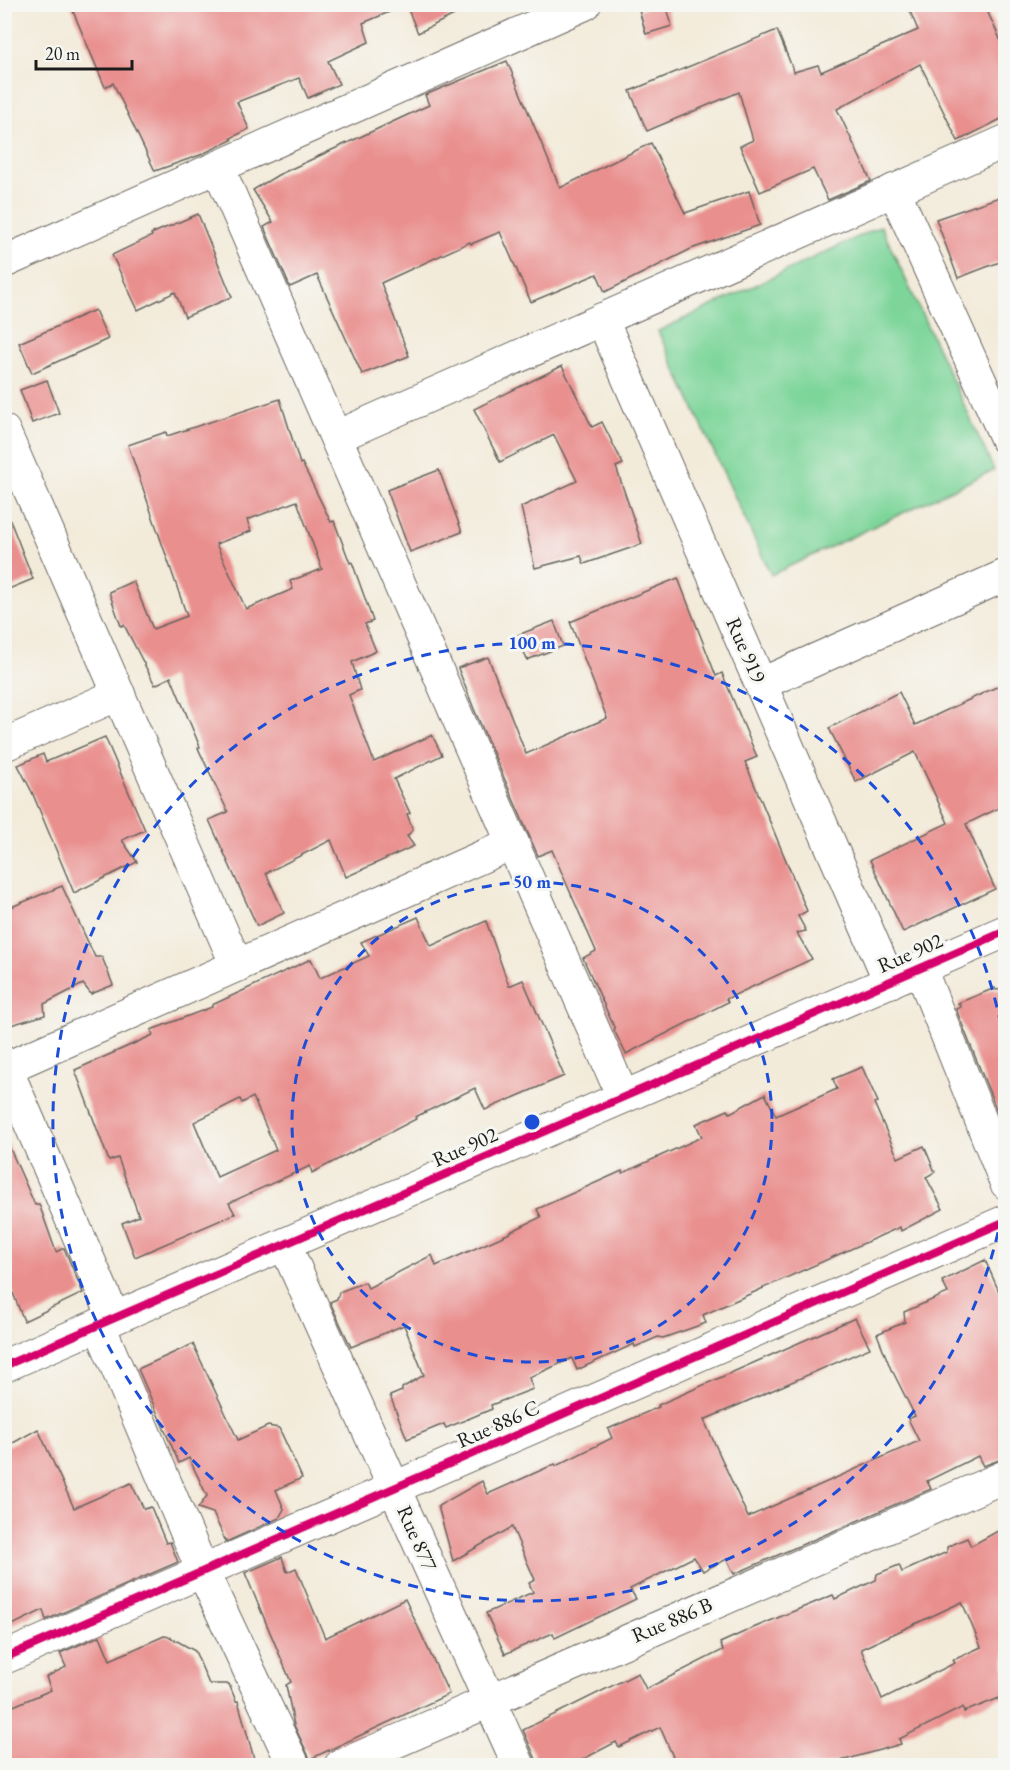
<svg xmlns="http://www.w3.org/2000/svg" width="1010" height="1770" viewBox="0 0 1010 1770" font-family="'EB Garamond',serif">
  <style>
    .green { fill: #7dd59a; stroke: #4c785b; stroke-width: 1.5 }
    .building { fill: #e98f8e; fill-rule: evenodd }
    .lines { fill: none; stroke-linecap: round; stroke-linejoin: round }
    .minor-casing { stroke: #67645e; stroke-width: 34 }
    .minor { stroke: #fff; stroke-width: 32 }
    .cycleway-casing { stroke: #f6f6f2; stroke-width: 11 }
    .cycleway { stroke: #d6006c; stroke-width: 8 }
    .ring { fill: none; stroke: #1d4ed8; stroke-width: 3; stroke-dasharray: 10 8 }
    .labels { text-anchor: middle; stroke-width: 6; stroke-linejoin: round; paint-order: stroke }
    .street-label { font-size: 21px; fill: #1c1c1c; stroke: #f6f6f2 }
    .centre { fill: #1d4ed8; stroke: #f6f6f2; stroke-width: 3 }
    .ring-label { font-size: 18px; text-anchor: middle; font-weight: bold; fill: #1d4ed8; stroke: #f6f6f2; stroke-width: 6; stroke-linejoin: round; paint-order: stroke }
  </style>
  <rect width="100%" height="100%" fill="#f6f6f2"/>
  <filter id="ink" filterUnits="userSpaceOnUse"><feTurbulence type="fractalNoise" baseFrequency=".0167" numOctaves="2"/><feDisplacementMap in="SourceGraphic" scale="12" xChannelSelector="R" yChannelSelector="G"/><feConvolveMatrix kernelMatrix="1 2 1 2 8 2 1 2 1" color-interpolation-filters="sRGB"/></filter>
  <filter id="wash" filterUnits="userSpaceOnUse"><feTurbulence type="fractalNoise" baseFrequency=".008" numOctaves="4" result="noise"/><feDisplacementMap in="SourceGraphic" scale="24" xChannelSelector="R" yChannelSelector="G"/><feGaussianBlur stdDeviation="1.35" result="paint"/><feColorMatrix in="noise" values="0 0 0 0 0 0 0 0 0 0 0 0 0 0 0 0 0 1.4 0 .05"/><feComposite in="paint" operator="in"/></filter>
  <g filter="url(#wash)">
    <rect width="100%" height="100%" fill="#f3ebda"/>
    <polygon class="green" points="881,226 994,470 771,575 658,331"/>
    <g id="blocks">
      <g class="building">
        <polygon points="70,4 476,4 418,33 406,5 363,23 369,42 328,61 339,84 308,98 299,78 237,102 249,129 231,138 232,140 200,155 155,171 113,83 105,87"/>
        <polygon points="659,4 666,4 672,26 646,34 639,10"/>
        <polygon points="907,4 984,4 1005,50 1005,117 958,141 920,64 837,109 871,181 828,200 813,169 760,192 740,146 753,140 739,92 647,131 630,91 777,30 794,72 818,65 821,72 918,30"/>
        <polygon points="507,61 560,188 651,143 685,213 749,191 760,225 691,249 605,292 597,274 531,302 500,232 471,244 470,242 381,283 409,356 362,374 317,275 290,287 264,227 273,222 253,190 278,175 429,105 425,95"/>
        <polygon points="1005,195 1005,260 958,278 936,219"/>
        <polygon points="198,214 232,297 185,317 175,292 138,310 112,255 152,236 151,234"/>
        <polygon points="95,310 108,339 32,373 19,343"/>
        <polygon points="562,366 592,427 602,422 623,464 616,467 642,544 584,564 581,556 535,568 521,507 577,481 554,435 500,462 474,409"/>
        <polygon points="47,380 59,413 32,423 20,390"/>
        <path d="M280 399 300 464 302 463 331 522 334 521 350 563 352 562 373 621 365 624 376 651 352 662 360 690 349 695 374 762 432 735 442 755 394 779 410 813 407 814 413 830 407 836 414 846 346 877 331 840 266 873 284 913 257 926 209 820 228 812 198 748 200 747 171 677 155 685 124 625 121 626 109 592 133 581 153 629 187 616 128 445 166 432 167 436ZM297 501 322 569 290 581 293 589 246 609 216 544 251 531 247 520Z"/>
        <polygon points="439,470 462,532 410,552 387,490"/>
        <polygon points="6,510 33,579 4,591 4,511"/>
        <polygon points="678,578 716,676 722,673 757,757 745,762 807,911 798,916 806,931 797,933 812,959 726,999 728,1002 626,1054 614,1030 615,1029 583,958 596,951 564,878 552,850 538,856 474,709 458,668 488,657 526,754 607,718 570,622"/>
        <polygon points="554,621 563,646 527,660 518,635"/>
        <polygon points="1005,683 1005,805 966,824 995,889 903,932 870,860 948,823 915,752 856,782 829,728 899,692 915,725"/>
        <polygon points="105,737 145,830 122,840 137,862 74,893 32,792 18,765 43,754 46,762"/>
        <polygon points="62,886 95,957 102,957 113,985 91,994 83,984 44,1004 45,1015 4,1027 4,910"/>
        <path d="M418 917 431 946 486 921 509 986 523 980 564 1076 485 1110 475 1088 415 1117 416 1119 312 1173 310 1166 229 1203 235 1214 135 1257 122 1223 139 1216 118 1158 109 1161 75 1070 153 1035 151 1030 212 1007V1005L311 959 320 978 369 956 361 942ZM253 1097 276 1150 217 1177 194 1122 240 1099 242 1103Z"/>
        <polygon points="995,988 996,990 1005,989 1005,1131 956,1009 961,1007 958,1003"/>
        <polygon points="862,1067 878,1102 874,1103 898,1158 924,1146 935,1172 926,1177 943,1209 901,1231 900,1227 703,1315 706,1323 663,1338 658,1337 635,1347 634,1344 577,1370 572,1358 529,1378 533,1389 491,1405 492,1409 446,1428 444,1424 407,1439 390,1396 402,1391 402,1388 424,1375 404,1325 351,1347 330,1302 337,1299 339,1292 365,1282 368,1288 432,1255 436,1266 510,1233 510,1232 541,1217 537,1209 622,1171 623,1173 702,1137 696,1124 728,1110 730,1113 765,1094 776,1116 837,1089 833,1079"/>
        <polygon points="4,1135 35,1205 39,1204 56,1252 64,1248 83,1293 24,1321 4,1270"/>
        <polygon points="985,1260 1005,1305 1005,1458 983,1466 978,1456 927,1481 931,1489 734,1574 727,1559 703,1571 694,1557 630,1589 636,1599 555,1638 553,1633 505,1654 486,1613 533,1592 529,1583 535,1580 512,1527 453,1561 438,1506 482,1481 488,1494 555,1464 556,1466 612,1438 608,1429 659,1407 658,1405 855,1318 870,1348 704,1420 748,1517 919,1441 908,1419 915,1416 893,1372 892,1372 877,1334 905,1322 904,1312 948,1293 942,1281"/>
        <polygon points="193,1344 238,1440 268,1426 279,1428 302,1478 276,1490 284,1509 279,1518 226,1542 213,1513 198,1508 207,1496 189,1458 179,1463 138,1369"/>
        <polygon points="38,1429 74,1508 131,1483 144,1509 151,1507 166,1543 170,1542 178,1562 46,1620 43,1610 4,1629 4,1448"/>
        <path d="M1005 1527V1704L1002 1697 964 1712 963 1707 899 1739 901 1744 823 1766H677L660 1727 619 1747 616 1742 570 1766H539L523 1730 638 1673 646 1689 723 1650 720 1643 753 1628 833 1595 835 1599 876 1580 877 1574 899 1565 902 1572 947 1552V1547L967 1538 971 1546ZM962 1602 981 1647 953 1660 955 1663 882 1699 861 1649Z"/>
        <polygon points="282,1557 287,1572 296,1568 325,1638 405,1599 449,1694 310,1759 294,1725 286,1685 291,1682 245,1573"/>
        <polygon points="100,1636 110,1660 164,1636 170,1637 195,1651 209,1684 229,1684 236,1701 238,1701 256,1766 4,1766 4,1710 51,1690 46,1677 66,1667 60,1653"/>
      </g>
    </g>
  </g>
  <g filter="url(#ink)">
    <use href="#blocks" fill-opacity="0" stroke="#67645e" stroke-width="1.5"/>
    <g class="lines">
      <g class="minor-casing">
        <g id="minor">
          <polyline points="218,167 623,1097"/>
          <polyline points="894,190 1006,438"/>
          <polyline points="4,262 585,4"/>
          <polyline points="602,319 890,982"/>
          <polyline points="4,431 237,966"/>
          <polyline points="336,437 1006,141"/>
          <polyline points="761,684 1006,575"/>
          <polyline points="4,745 119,694"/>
          <polyline points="920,968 1006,1183"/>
          <polyline points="6,1068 114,1318"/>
          <polyline points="4,1069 513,843"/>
          <polyline points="285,1245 519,1766"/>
          <polyline points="99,1325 203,1572 294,1766"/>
          <polyline points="4,1366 1006,931"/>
          <polyline points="4,1658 1006,1221"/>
          <polyline points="340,1766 1006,1476"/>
        </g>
      </g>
      <use href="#minor" class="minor"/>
      <g class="cycleway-casing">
        <g id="cycleway">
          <polyline points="4,1366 1006,931"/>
          <polyline points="4,1658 1006,1221"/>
        </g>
      </g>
      <use href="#cycleway" class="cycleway"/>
    </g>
  </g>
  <g class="ring">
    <circle cx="532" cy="1122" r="240"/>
    <path d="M1005 1197A479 479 0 1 1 1005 1047"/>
  </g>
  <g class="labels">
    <g class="street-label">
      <text transform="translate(746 650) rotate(66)" y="7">Rue 919</text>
      <text transform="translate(910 953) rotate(-24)" y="7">Rue 902</text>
      <text transform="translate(465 1147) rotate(-24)" y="7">Rue 902</text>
      <text transform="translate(498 1424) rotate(-24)" y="7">Rue 886 C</text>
      <text transform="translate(417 1538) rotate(66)" y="7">Rue 877</text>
      <text transform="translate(672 1620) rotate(-23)" y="7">Rue 886 B</text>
    </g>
  </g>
  <circle cx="532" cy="1122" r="9" class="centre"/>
  <g class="ring-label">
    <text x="532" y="649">100 m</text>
    <text x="532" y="888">50 m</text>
  </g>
  <rect width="1010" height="1770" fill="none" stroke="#f6f6f2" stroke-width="24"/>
  <path d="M36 60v9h96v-9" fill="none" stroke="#1c1c1c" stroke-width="3"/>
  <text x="45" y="60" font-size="18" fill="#1c1c1c" stroke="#f6f6f2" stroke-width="4.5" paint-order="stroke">20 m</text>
</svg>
